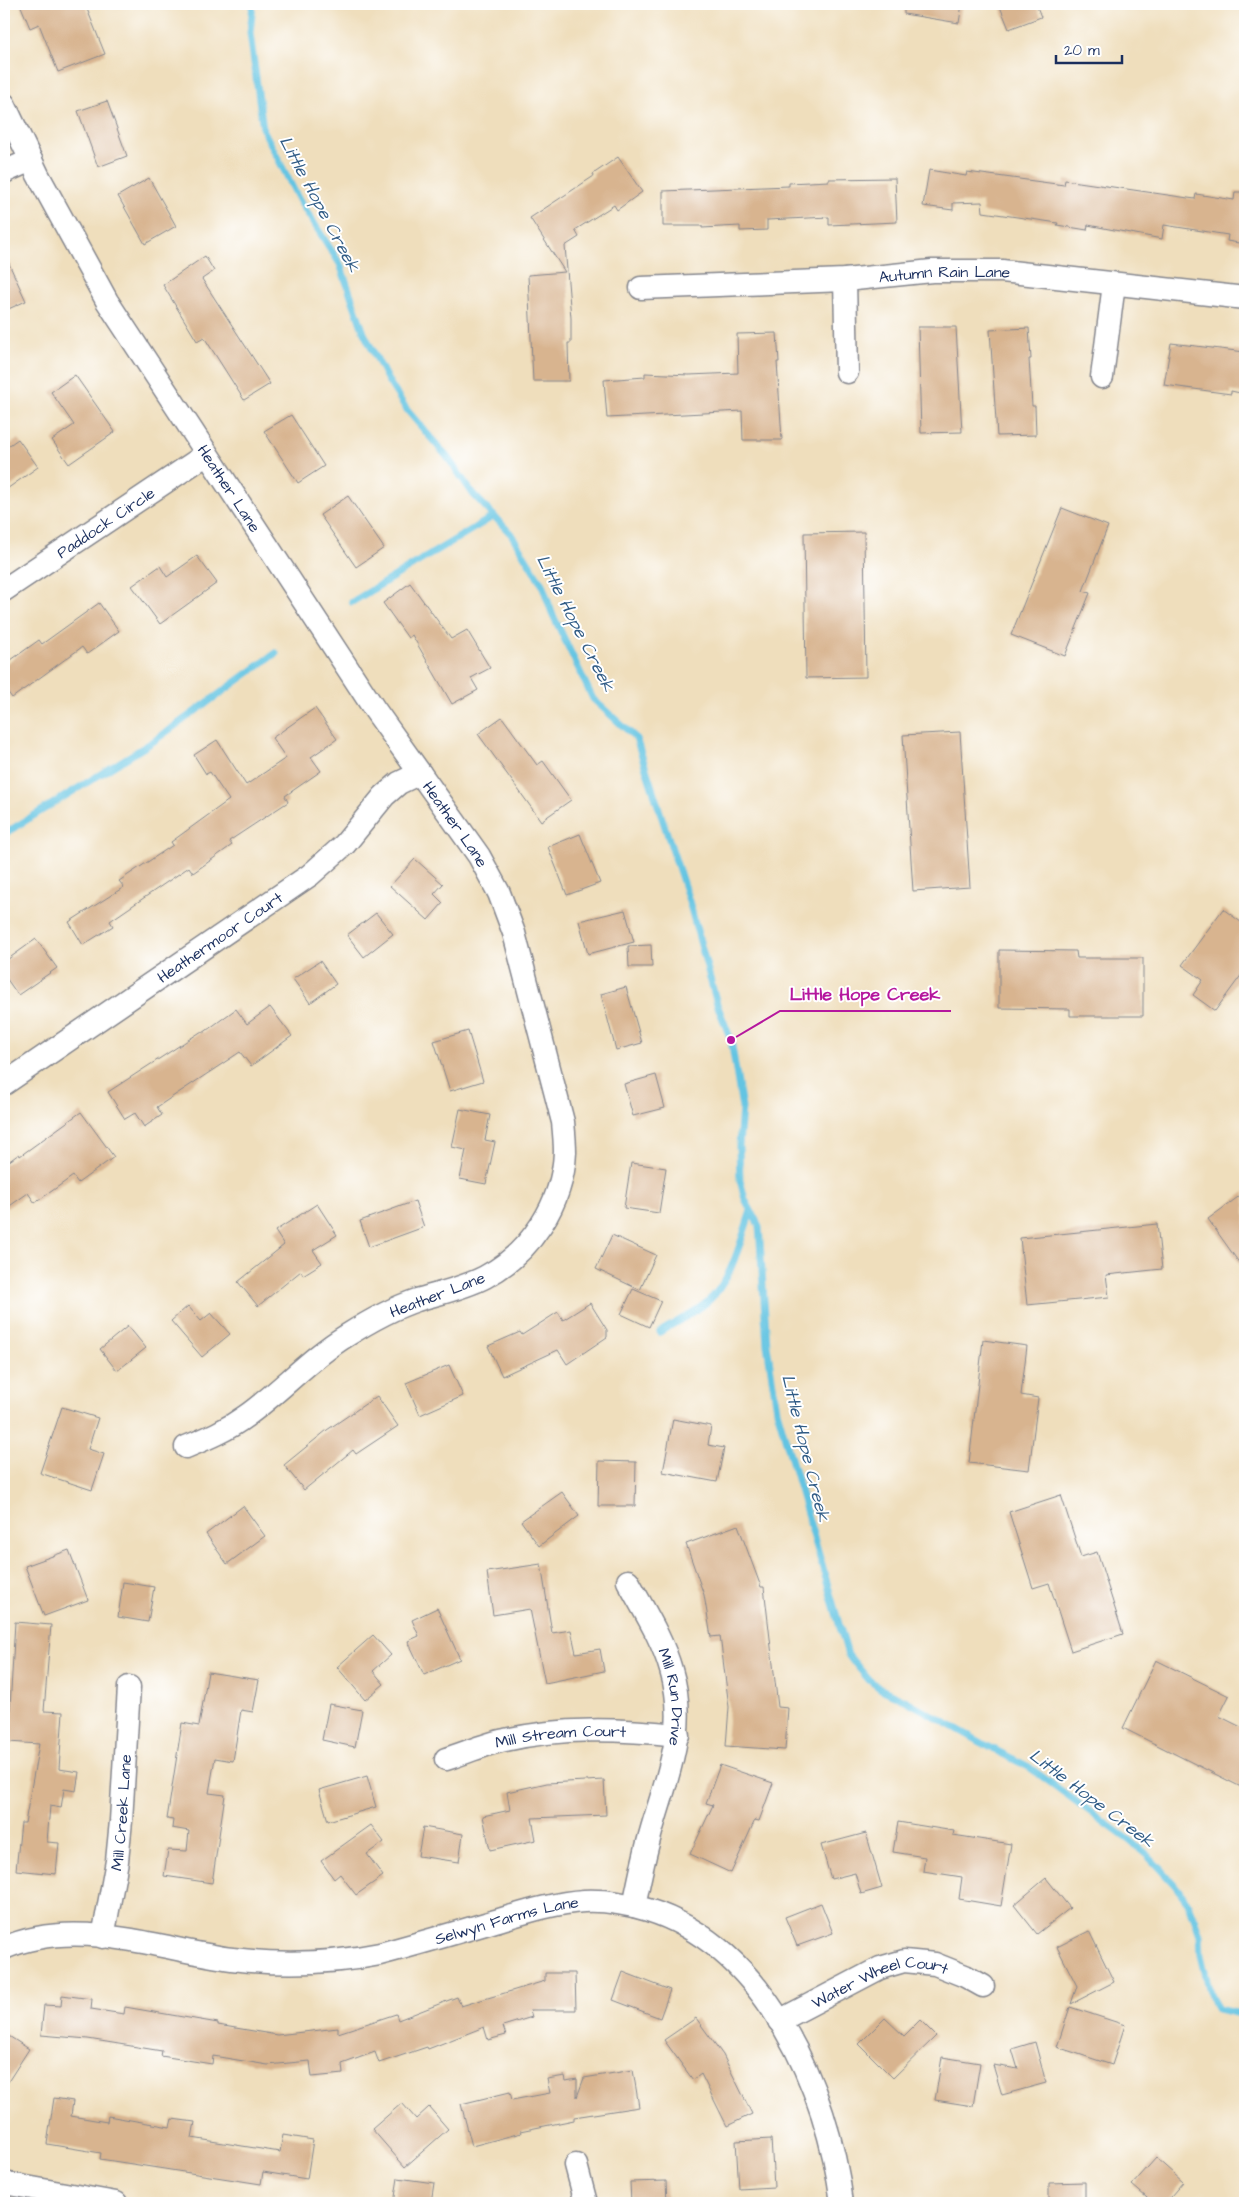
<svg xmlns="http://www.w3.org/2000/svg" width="1249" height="2207" viewBox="0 0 1249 2207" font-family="'Architects Daughter',sans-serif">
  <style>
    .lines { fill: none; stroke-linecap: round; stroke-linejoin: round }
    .stream { stroke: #63c4e2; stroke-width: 7 }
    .building { fill: #d8b48f }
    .minor-casing { stroke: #85868d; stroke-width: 25 }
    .minor { stroke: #fff; stroke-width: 22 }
    .labels { text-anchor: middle; stroke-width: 4; stroke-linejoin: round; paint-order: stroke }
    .street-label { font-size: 16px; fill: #1b2f5e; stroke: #fff }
    .water-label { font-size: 18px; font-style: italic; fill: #315c86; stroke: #fff }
    .leader { fill: none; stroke: #b5179e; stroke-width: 2 }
    .callout-dot { fill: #b5179e; stroke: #fff; stroke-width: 2 }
    .callout-label { font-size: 18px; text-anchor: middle; font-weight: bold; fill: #b5179e; stroke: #fff; stroke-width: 4; stroke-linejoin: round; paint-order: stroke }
  </style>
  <rect width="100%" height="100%" fill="#fff"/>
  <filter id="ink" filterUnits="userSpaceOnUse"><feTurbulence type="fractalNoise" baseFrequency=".02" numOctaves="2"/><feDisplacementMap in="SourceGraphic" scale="10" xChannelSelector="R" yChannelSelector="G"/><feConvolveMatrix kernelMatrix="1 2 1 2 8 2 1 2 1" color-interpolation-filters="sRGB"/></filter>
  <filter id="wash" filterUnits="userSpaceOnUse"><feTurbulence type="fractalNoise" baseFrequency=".0096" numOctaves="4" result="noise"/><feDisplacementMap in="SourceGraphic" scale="20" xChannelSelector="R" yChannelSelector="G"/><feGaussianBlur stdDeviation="1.12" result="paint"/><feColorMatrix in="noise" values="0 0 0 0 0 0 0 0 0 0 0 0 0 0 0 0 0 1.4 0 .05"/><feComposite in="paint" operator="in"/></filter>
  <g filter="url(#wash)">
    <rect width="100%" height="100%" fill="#efdebc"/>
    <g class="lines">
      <g class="stream">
        <polyline points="253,4 250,33 263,129 299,200 340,264 364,333 387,379 407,410 448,458 473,494 511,534 542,584 552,613 593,699 636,738 689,901 717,1004 731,1040 742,1108 739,1146 740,1180 745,1199 759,1226 767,1345 777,1410 848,1655 869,1680 881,1689 905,1700 993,1749 1029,1767 1130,1841 1148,1856 1174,1884 1189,1904 1200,1935 1201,1955 1211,1997 1218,2009 1245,2015"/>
        <polyline points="352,602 494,516"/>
        <polyline points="4,834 154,741 276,653"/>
        <path d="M660 1332C675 1323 692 1314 706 1303 732 1281 740 1242 751 1211"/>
      </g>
    </g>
    <g id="blocks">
      <g class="building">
        <polygon points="20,4 85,4 105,54 58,72 39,24 30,28"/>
        <polygon points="904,4 962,4 959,23 904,14"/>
        <polygon points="999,4 1036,4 1041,17 1009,29"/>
        <polygon points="107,101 127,156 98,167 78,111"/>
        <polygon points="618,157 642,192 617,210 614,205 575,230 579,237 565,246 571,318 571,343 568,343 569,381 533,381 528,275 565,272 530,218 594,176 593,174"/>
        <polygon points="929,170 966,176 967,172 1064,185 1065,180 1195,199 1196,194 1234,200 1235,192 1245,192 1245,244 1227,241 1228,235 1164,225 1162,239 1088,225 1087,230 1057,225 1058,223 983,212 982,202 953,203 953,210 923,206"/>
        <polygon points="149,178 176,226 145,244 118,196"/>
        <polygon points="895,178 897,222 829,225 829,217 767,220 767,230 740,231 740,226 702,228 702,226 663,226 663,191 789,186 789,183 829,181 829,179"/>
        <polygon points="4,253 26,301 4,311"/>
        <polygon points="205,256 214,271 202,279 270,384 244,400 204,337 197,341 163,285"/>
        <polygon points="918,327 956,327 962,432 921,433"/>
        <polygon points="1029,328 1031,359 1029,359 1032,406 1035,406 1036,435 997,436 990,330"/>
        <polygon points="777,333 779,362 777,362 782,440 743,440 742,411 607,418 604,380 645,377 645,373 689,375 738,373 737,334"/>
        <polygon points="1171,343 1245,352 1245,394 1231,391 1231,394 1164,385"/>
        <polygon points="75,375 115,432 69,464 52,440 74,425 51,392"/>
        <polygon points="291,415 324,466 298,483 264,431"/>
        <polygon points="18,439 38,467 4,491 4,449"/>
        <polygon points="348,496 384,548 356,567 320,515"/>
        <polygon points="1062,508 1108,526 1083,591 1090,593 1065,656 1011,635"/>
        <polygon points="864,532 866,677 806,678 804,533"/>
        <polygon points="197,556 217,583 160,624 132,586 160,566 167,577"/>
        <polygon points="410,583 451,639 467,630 490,668 471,678 478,690 452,704 412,635 408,638 383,603"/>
        <polygon points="99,603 119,631 87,654 82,647 12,698 4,687 4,665 39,640 42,644"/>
        <polygon points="315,708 337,739 311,757 321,771 285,796 288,802 229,841 232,845 193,873 189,867 110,921 113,926 83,945 69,922 124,887 119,881 173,845 171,842 229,800 210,772 206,774 194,755 217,740 246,785 286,758 272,738"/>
        <polygon points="502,717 537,765 543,761 571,800 541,821 478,734"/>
        <polygon points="960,732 970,887 913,891 903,735"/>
        <polygon points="580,834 600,883 567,895 548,847"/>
        <polygon points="415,859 443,884 434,894 443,903 428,920 390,886"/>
        <polygon points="1223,909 1245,925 1245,970 1215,1011 1193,995 1203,980 1182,965"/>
        <polygon points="625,910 634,942 588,954 579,921"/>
        <polygon points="376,913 393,934 364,957 347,935"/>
        <polygon points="36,939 57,968 18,995 4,975 4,962"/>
        <polygon points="651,945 652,967 629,967 628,946"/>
        <polygon points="999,950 1076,951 1077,958 1143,958 1143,1016 1070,1016 1070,1009 999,1008"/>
        <polygon points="320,961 336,984 310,1003 293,979"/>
        <polygon points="626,987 642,1043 616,1050 601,994"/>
        <polygon points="270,1007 292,1036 251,1066 240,1052 157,1107 162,1115 144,1127 135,1113 125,1119 108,1092 202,1031 203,1033 236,1009 247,1024"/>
        <polygon points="468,1031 483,1081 450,1091 434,1041"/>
        <polygon points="656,1075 665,1108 633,1116 624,1084"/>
        <polygon points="460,1109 490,1115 485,1140 495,1142 486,1184 460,1179 466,1150 452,1147"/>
        <polygon points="81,1112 114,1157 78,1183 73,1176 35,1203 28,1193 4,1210 4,1165 19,1154 20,1156"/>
        <polygon points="631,1163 666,1168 659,1213 624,1208"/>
        <polygon points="1245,1192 1245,1271 1208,1219"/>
        <polygon points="415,1201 424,1227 369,1247 360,1221"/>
        <polygon points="317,1204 337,1235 313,1250 322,1263 303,1275 301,1271 258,1306 238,1282 284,1245 275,1231"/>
        <polygon points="1157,1224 1162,1269 1106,1275 1109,1297 1027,1305 1020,1238"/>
        <polygon points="612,1235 656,1255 640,1290 596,1269"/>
        <polygon points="633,1289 661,1301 649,1327 621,1314"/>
        <polygon points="590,1303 607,1330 607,1337 567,1364 558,1350 502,1376 488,1346 520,1332 522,1335 558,1312 563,1320"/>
        <polygon points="188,1306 201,1321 211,1313 230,1334 202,1357 171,1321"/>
        <polygon points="128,1326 146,1348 117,1371 100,1349"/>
        <polygon points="983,1340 1027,1346 1021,1395 1038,1398 1029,1470 969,1463"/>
        <polygon points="449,1365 463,1396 420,1415 406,1383"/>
        <polygon points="377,1396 398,1426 356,1454 353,1450 304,1490 284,1465 327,1430"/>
        <polygon points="62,1407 98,1418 88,1449 104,1454 92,1490 40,1473"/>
        <polygon points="673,1419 711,1426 708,1445 724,1448 717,1482 663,1472"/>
        <polygon points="599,1461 636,1462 635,1506 598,1506"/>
        <polygon points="562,1492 579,1516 539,1546 521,1521"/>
        <polygon points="1061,1495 1081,1557 1097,1552 1123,1634 1071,1651 1049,1583 1033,1588 1009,1512"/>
        <polygon points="243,1506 265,1536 227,1564 206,1534"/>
        <polygon points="738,1525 761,1587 764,1587 778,1707 788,1708 785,1750 726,1746 729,1707 720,1636 711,1637 704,1595 686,1544"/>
        <polygon points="69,1550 88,1600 44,1616 25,1566"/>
        <polygon points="541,1564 552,1633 571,1630 576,1653 600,1649 604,1671 545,1683 530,1609 493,1615 487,1572"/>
        <polygon points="123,1582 154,1587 148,1622 118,1617"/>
        <polygon points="437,1608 460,1659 424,1675 408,1641 419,1636 412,1620"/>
        <polygon points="15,1622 51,1625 44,1711 63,1712 59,1769 79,1772 76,1791 64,1789 61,1808 50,1806 47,1842 59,1843 56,1874 16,1870 21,1823 25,1823 39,1744 8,1742"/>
        <polygon points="373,1635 391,1655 373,1671 384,1684 365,1700 337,1667"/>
        <polygon points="1156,1660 1229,1696 1219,1716 1245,1729 1245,1789 1123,1728"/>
        <polygon points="208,1672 259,1680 253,1712 241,1710 233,1761 215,1758 209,1793 225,1795 212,1883 164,1876 168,1850 187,1851 189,1831 172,1828 173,1820 167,1819 182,1723 199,1726"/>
        <polygon points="329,1704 362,1710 355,1747 322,1740"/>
        <polygon points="720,1765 773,1783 759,1821 755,1820 731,1873 690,1854 713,1805 706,1803"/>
        <polygon points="367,1776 376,1807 328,1821 319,1790"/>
        <polygon points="604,1780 606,1815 532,1818 536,1840 490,1850 483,1816 510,1810 507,1792 547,1783"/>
        <polygon points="898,1822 954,1831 953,1835 1011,1844 1001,1906 959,1899 962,1877 923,1871 925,1857 893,1852"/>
        <polygon points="371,1825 384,1842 367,1854 383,1876 356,1895 340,1874 334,1879 321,1861"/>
        <polygon points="423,1827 463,1834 459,1862 418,1856"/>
        <polygon points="866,1833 882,1888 861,1894 855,1873 831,1879 821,1845"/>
        <polygon points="1046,1878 1070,1908 1037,1934 1014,1905"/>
        <polygon points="821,1903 833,1933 797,1946 785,1917"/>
        <polygon points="1089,1931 1114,1982 1071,2004 1077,1986 1057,1947"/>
        <polygon points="623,1972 670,1990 660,2018 613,2000"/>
        <polygon points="545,1973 575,1973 576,2010 530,2010 532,2017 503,2026 506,2035 488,2040 484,2027 428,2049 427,2047 379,2063 375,2052 342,2064 343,2074 312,2077 310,2061 268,2065 213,2056 212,2064 161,2056 162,2051 88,2039 41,2035 44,2005 61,2006 62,1995 92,1999 91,2009 124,2014 125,2007 218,2023 218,2025 277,2035 338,2028 338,2033 396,2014 398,2020 457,1997 461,2006 545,1981"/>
        <polygon points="1070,2007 1125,2025 1112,2065 1057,2047"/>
        <polygon points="696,2018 723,2055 752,2114 727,2126 701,2074 693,2080 664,2040"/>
        <polygon points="885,2018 904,2036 920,2020 936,2036 893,2078 859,2044"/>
        <polygon points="4,2033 29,2049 4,2088"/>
        <polygon points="1035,2042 1046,2083 1002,2095 993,2065 1018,2069 1012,2049"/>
        <polygon points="942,2057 980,2063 973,2106 935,2100"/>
        <polygon points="633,2070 639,2107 574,2117 574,2120 520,2131 521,2133 472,2146 461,2104 510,2092 512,2100 550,2093 547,2079 565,2076 566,2081 577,2079 577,2097 584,2078"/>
        <polygon points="54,2098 73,2101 71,2116 107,2122 108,2116 170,2127 172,2119 195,2122 192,2138 280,2152 283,2135 313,2140 307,2179 263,2172 261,2184 100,2159 101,2153 47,2144"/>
        <polygon points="402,2103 416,2119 429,2107 448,2129 405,2167 372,2129"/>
        <polygon points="771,2139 774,2187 739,2189 736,2141"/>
        <polygon points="1156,2158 1183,2182 1165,2203 1153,2203 1132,2185"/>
        <polygon points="398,2178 434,2183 431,2203 394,2203"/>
        <polygon points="666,2181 667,2203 631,2203 630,2182"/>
        <polygon points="1085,2182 1085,2203 1049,2203 1049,2183"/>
      </g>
    </g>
  </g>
  <g filter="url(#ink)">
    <use href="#blocks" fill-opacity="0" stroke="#85868d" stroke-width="1"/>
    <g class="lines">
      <g class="minor-casing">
        <g id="minor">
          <path id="s1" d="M4 104 38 175 107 301 375 710 479 856 499 893 514 933 563 1122C564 1132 565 1142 565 1152 563 1204 530 1253 485 1277 464 1288 440 1293 417 1300 393 1308 368 1322 346 1336 310 1358 281 1391 246 1416 227 1430 208 1438 186 1447"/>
          <polyline points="4,172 31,160"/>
          <polyline points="845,280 847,372"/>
          <path id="s2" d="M641 288 845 280 932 271H1002L1245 298"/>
          <polyline points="1102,377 1114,284"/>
          <path id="s3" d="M4 590 207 454"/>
          <path id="s4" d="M4 1084 310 875 345 844 384 796 399 783 420 773"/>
          <path id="s5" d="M628 1581C643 1609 662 1638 671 1670 689 1729 667 1775 651 1832 644 1856 639 1881 634 1906"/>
          <path id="s6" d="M446 1759C465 1753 485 1744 505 1740 563 1727 619 1729 678 1735"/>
          <path id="s7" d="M103 1937 117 1861 121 1821 129 1687"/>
          <path id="s8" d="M4 1948C76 1916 158 1949 232 1959 282 1965 330 1964 380 1954 417 1944 455 1933 492 1922 523 1913 553 1903 584 1901 606 1900 628 1904 648 1910 766 1947 828 2089 842 2203"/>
          <path id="s9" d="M779 2021 880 1968 904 1961 935 1964 965 1976 983 1986"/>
          <polyline points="576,2165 586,2203"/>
          <polyline points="4,2183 116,2203"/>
        </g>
      </g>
      <use href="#minor" class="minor"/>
    </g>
  </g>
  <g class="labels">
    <g class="street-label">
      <text dy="6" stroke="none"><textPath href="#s2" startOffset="304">Autumn Rain Lane</textPath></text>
      <text dy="6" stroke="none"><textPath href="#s1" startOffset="446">Heather Lane</textPath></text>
      <text dy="6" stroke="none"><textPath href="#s3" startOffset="122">Paddock Circle</textPath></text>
      <text dy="6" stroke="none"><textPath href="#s1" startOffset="851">Heather Lane</textPath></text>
      <text dy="6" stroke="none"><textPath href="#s4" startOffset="261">Heathermoor Court</textPath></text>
      <text transform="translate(437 1294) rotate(-21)" y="6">Heather Lane</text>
      <text dy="6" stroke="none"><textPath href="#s5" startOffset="126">Mill Run Drive</textPath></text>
      <text dy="6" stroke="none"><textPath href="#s6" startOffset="118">Mill Stream Court</textPath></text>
      <text dy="6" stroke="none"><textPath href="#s7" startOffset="126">Mill Creek Lane</textPath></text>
      <text dy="6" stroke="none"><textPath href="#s8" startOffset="512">Selwyn Farms Lane</textPath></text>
      <text dy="6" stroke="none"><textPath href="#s9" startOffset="111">Water Wheel Court</textPath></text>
    </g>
    <g class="water-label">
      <text transform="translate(320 204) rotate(62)" y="6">Little Hope Creek</text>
      <text transform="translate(576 623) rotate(63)" y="6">Little Hope Creek</text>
      <text transform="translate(806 1448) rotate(76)" y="6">Little Hope Creek</text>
      <text transform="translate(1092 1798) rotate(37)" y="6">Little Hope Creek</text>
    </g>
  </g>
  <path class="leader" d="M731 1040L780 1011H951"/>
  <circle class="callout-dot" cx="731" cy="1040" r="5"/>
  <g class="callout-label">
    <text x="865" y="1000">Little Hope Creek</text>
  </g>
  <rect width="1249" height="2207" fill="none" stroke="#fff" stroke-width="20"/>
  <path d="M1056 55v8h66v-8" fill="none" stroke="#1b2f5e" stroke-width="2.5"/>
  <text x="1064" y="55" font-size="15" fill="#1b2f5e" stroke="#ffffff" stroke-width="4" paint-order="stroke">20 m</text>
</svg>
